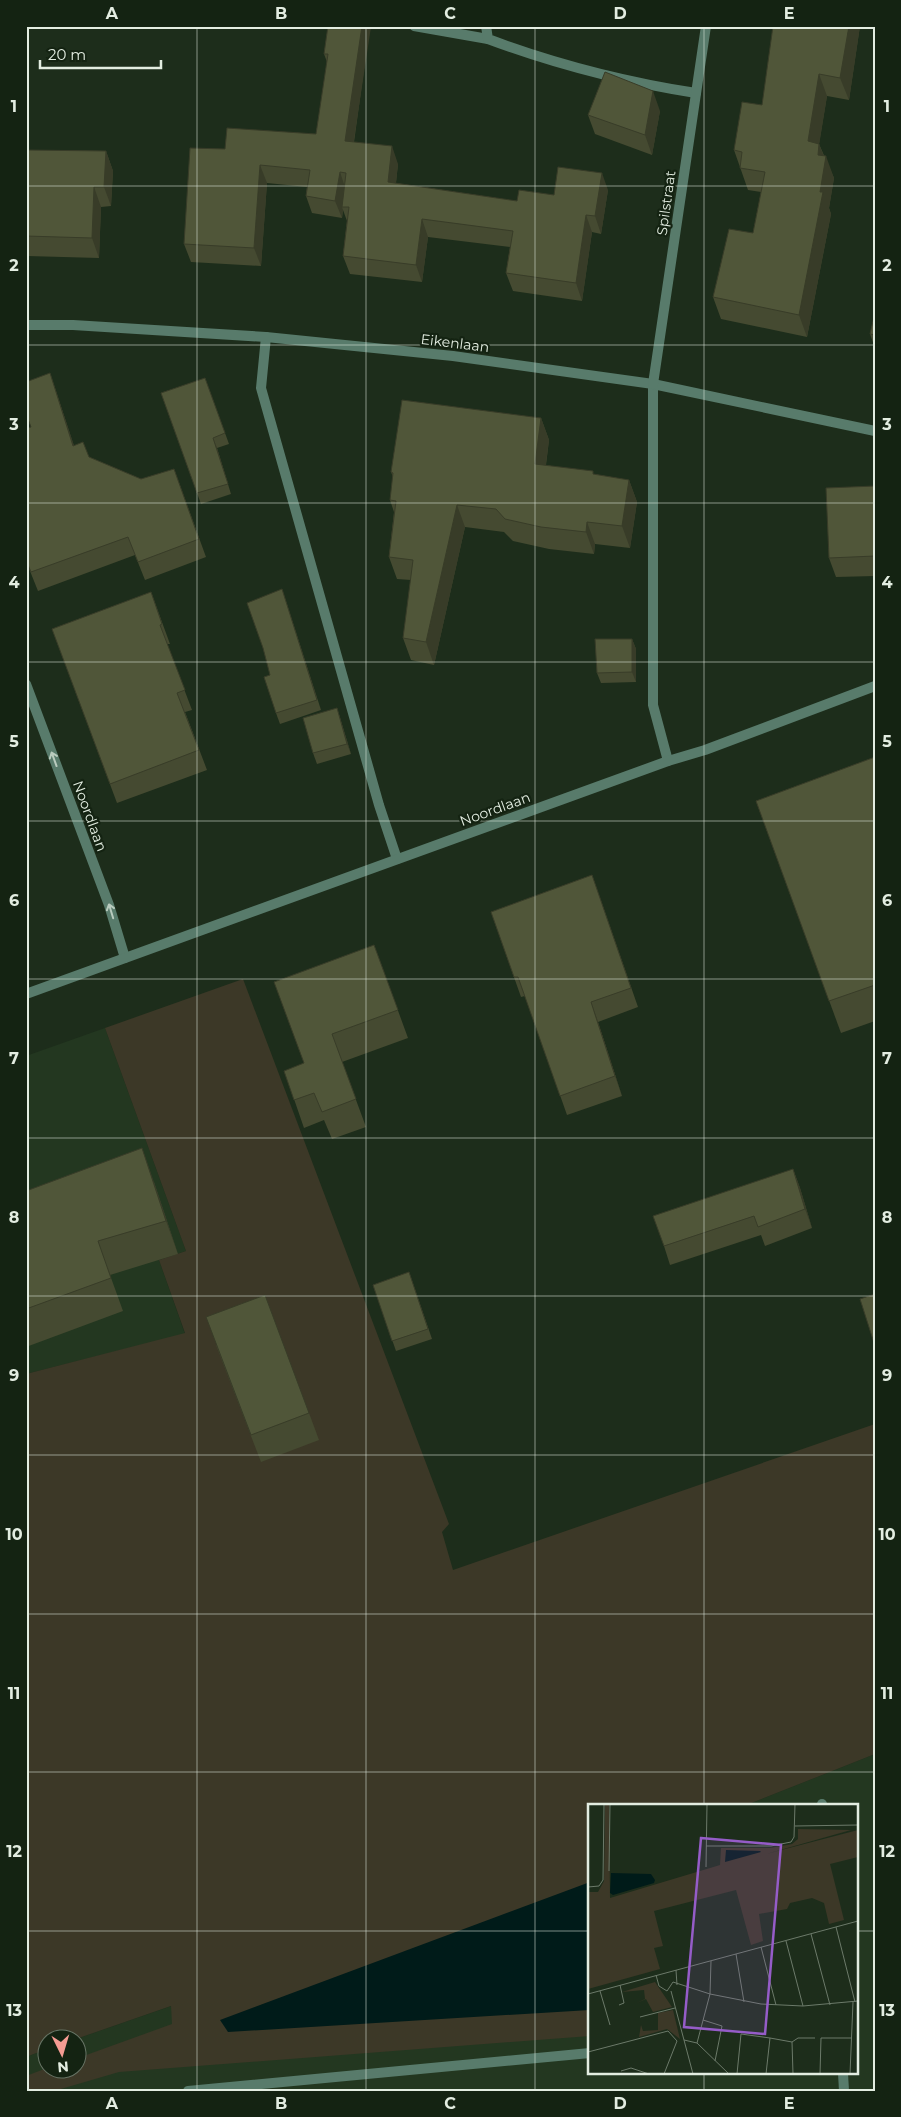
<svg xmlns="http://www.w3.org/2000/svg" width="901" height="2117" viewBox="0 0 901 2117" font-family="Montserrat,sans-serif">
  <style>
    .built { fill: #233720 }
    .green { fill: #3c3827 }
    .water { fill: #001b19 }
    .lines { fill: none; stroke-linecap: round; stroke-linejoin: round }
    .service { stroke: #587b6b; stroke-width: 10 }
    .minor { stroke: #587b6b; stroke-width: 10 }
    .tertiary { stroke: #587b6b; stroke-width: 10 }
    .wall { fill: #454a31 }
    .shaded-wall { fill: #383c28 }
    .building { fill: #505639; stroke: #383c28 }
    .oneway { stroke: #b9cbbe }
    .grid { fill: none; stroke: #e3ede1; stroke-width: 1; stroke-opacity: 0.55 }
    .labels { text-anchor: middle; stroke-width: 4.5; stroke-linejoin: round; paint-order: stroke }
    .street-label { font-size: 14px; fill: #e3ede1; stroke: #142312 }
    .inset-road { fill: none; stroke: #6c7a6a; stroke-width: 1 }
    .view { fill: #955cc8; fill-opacity: 0.15; stroke: #955cc8; stroke-width: 2.5 }
    .inset-edge { fill: none; stroke: #e3ede1; stroke-width: 2.5 }
    .neatline { fill: none; stroke: #e3ede1; stroke-width: 2 }
    .grid-label { font-size: 16px; text-anchor: middle; font-weight: bold; fill: #e3ede1 }
  </style>
  <rect width="100%" height="100%" fill="#1d2d1b"/>
  <g class="built">
    <polygon points="105,1028 186,1251 159,1260 185,1334 26,1374 26,1056"/>
    <polygon points="875,1754 875,2091 26,2091 26,2057 47,2049 48,2070 78,2070 78,2040 76,2039 590,1861 590,2073 857,2073 857,1806 744,1806"/>
  </g>
  <polygon class="green" points="243,979 449,1524 442,1532 453,1570 875,1424 875,1754 744,1806 590,1806 590,2036 119,2072 54,2091 26,2091 26,2076 47,2068 78,2070 78,2058 172,2024 171,2006 76,2039 48,2040 47,2049 26,2057 26,1374 185,1333 159,1260 186,1251 105,1028"/>
  <polygon class="water" points="590,1882 590,2010 228,2032 220,2020"/>
  <g class="lines">
    <g class="service">
      <polyline points="414,26 488,39"/>
      <path d="M486 26 488 39C555 64 625 82 696 93"/>
      <polyline points="266,337 261,388 379,805 397,859"/>
      <polyline points="653,384 653,705 668,761"/>
      <polyline points="822,1804 822,1806"/>
      <polyline points="843,2073 844,2091"/>
      <polyline points="188,2091 590,2053"/>
    </g>
    <g class="minor">
      <polyline points="26,325 73,325 266,337 453,356 653,384 875,431"/>
      <polyline points="653,384 706,26"/>
      <polyline points="26,684 109,905 125,958"/>
    </g>
    <polyline class="tertiary" points="26,994 668,761 705,750 875,686"/>
  </g>
  <g class="wall">
    <polygon points="328,26 370,26 354,142 398,164 396,183 517,201 554,195 608,190 601,234 592,232 582,301 513,291 506,273 510,247 428,237 422,282 350,274 343,256 347,221 343,210 342,218 312,213 306,196 307,187 267,183 261,266 191,262 184,244 225,149 316,134 327,62 324,54"/>
    <polygon points="860,26 849,100 827,96 819,144 834,178 829,208 831,214 807,337 721,319 713,297 753,233 761,192 748,190 734,150 762,105"/>
    <polygon points="660,111 652,155 595,134 588,115"/>
    <polygon points="26,150 106,151 113,171 111,206 101,207 99,258 27,256"/>
    <polygon points="875,313 875,348 870,334"/>
    <polygon points="50,373 74,446 89,457 141,479 174,469 206,557 145,580 135,555 38,591 26,561 31,427"/>
    <polygon points="205,378 229,444 217,448 231,494 201,504 161,393"/>
    <polygon points="541,418 549,440 546,465 594,474 629,480 637,502 630,548 595,544 594,554 549,549 513,541 504,532 465,527 434,665 411,660 403,638 411,580 397,579 389,557 394,512 390,500 393,477 391,472"/>
    <polygon points="875,486 875,576 836,577 829,558"/>
    <polygon points="282,589 321,710 280,724 276,713 270,675"/>
    <polygon points="151,592 170,644 167,644 192,710 185,712 207,770 117,803 52,629"/>
    <polygon points="632,639 636,649 636,682 601,683 597,673"/>
    <polygon points="337,708 351,754 317,764 313,753"/>
    <polygon points="875,757 875,1021 841,1033 756,801"/>
    <polygon points="592,875 638,1007 598,1022 622,1096 567,1115 525,996 521,997 491,912"/>
    <polygon points="374,945 408,1038 342,1062 366,1127 332,1139 324,1120 304,1128 294,1099 304,1063"/>
    <polygon points="793,1169 800,1188 812,1228 765,1246 761,1235 670,1265 664,1246"/>
    <polygon points="154,1182 178,1254 110,1275 123,1311 26,1347 26,1191"/>
    <polygon points="409,1272 432,1339 396,1351 373,1285"/>
    <polygon points="216,1345 309,1413 319,1440 261,1462"/>
  </g>
  <g class="shaded-wall">
    <polygon points="362,26 370,26 371,27 351,159 345,141"/>
    <polygon points="849,26 860,26 849,100 840,78"/>
    <polygon points="819,74 827,96 816,164 808,141"/>
    <polygon points="653,91 660,111 652,155 645,135"/>
    <polygon points="819,144 825,159 826,156 834,178 829,208 831,214 807,337 799,315 820,192 818,155"/>
    <polygon points="392,146 398,164 394,199 388,182"/>
    <polygon points="106,151 113,171 111,206 104,187"/>
    <polygon points="260,165 267,183 261,266 254,248"/>
    <polygon points="340,172 346,190 342,207 343,210 342,218 335,201"/>
    <polygon points="602,173 608,190 601,234 595,216"/>
    <polygon points="94,187 101,207 99,258 92,238"/>
    <polygon points="586,215 592,232 582,301 576,283"/>
    <polygon points="422,219 428,237 422,282 416,265"/>
    <polygon points="50,373 56,391 80,464 73,446"/>
    <polygon points="541,418 549,440 543,486 535,464"/>
    <polygon points="213,438 217,448 231,494 228,484"/>
    <polygon points="629,480 637,502 630,548 622,526"/>
    <polygon points="457,505 465,527 434,665 426,642"/>
    <polygon points="587,522 595,544 594,554 586,532"/>
    <polygon points="632,639 636,649 636,682 632,672"/>
    <polygon points="337,708 340,718 351,754 347,744"/>
    <polygon points="591,1002 598,1022 622,1096 615,1076"/>
    <polygon points="142,1148 154,1182 178,1254 166,1221"/>
    <polygon points="793,1169 800,1188 812,1228 805,1209"/>
  </g>
  <g class="building">
    <polygon points="328,26 362,26 345,141 392,146 388,182 517,201 519,190 554,195 558,167 602,173 595,216 586,215 576,283 506,273 513,231 422,219 416,265 343,256 349,207 342,207 346,173 340,172 335,201 306,196 310,170 260,165 254,248 184,244 190,148 225,149 227,128 316,134 328,54 324,54"/>
    <polygon points="773,26 849,26 840,78 819,74 808,141 819,144 818,155 826,156 820,192 823,192 799,315 713,297 729,229 753,233 765,172 740,168 742,152 734,150 742,102 762,105"/>
    <polygon points="605,72 653,91 645,135 588,115"/>
    <polygon points="26,150 106,151 104,187 94,187 92,238 26,236"/>
    <polygon points="875,313 875,335 870,334"/>
    <polygon points="50,373 73,446 83,442 89,457 141,479 174,469 199,539 138,562 128,537 31,572 26,560 26,428 31,427 26,414 26,382"/>
    <polygon points="205,378 225,433 213,438 228,484 197,493 161,393"/>
    <polygon points="402,400 541,418 535,464 593,471 593,474 629,480 622,526 587,522 586,532 541,527 505,519 496,509 457,505 426,642 403,638 413,560 389,557 396,501 390,500 393,473 391,472"/>
    <polygon points="875,486 875,556 829,558 826,488"/>
    <polygon points="282,589 317,700 276,713 264,677 270,675 263,648 247,603"/>
    <polygon points="151,592 162,624 160,625 185,690 177,693 199,750 110,784 52,629"/>
    <polygon points="595,639 632,639 632,672 597,673"/>
    <polygon points="337,708 347,744 313,753 303,718"/>
    <polygon points="875,757 875,985 829,1001 756,801"/>
    <polygon points="592,875 631,988 591,1002 615,1076 560,1096 518,977 514,977 491,912"/>
    <polygon points="374,945 398,1010 332,1034 356,1099 322,1112 314,1093 294,1100 284,1071 304,1063 274,982"/>
    <polygon points="142,1148 166,1221 98,1241 111,1278 26,1309 26,1191"/>
    <polygon points="793,1169 805,1209 758,1227 754,1216 664,1246 653,1216"/>
    <polygon points="409,1272 428,1329 392,1341 373,1285"/>
    <polygon points="875,1294 875,1346 860,1299"/>
    <polygon points="265,1295 309,1413 251,1435 206,1317"/>
  </g>
  <defs><path id="oneway-shaft" d="M-6 0H5M1.5-3L5.5 0L1.5 3" fill="none" stroke-width="1.6" stroke-linecap="round" stroke-linejoin="round" transform="scale(1.25)"/></defs>
  <g class="oneway">
    <use href="#oneway-shaft" transform="translate(54 759) rotate(-110)"/>
    <use href="#oneway-shaft" transform="translate(111 911) rotate(-107)"/>
  </g>
  <path class="grid" d="M197 26V2091M366 26V2091M535 26V2091M704 26V1806M26 186H875M26 345H875M26 503H875M26 662H875M26 821H875M26 979H875M26 1138H875M26 1296H875M26 1455H875M26 1614H875M26 1772H875M26 1931H590M857 1931H875M704 2073V2091"/>
  <g class="labels">
    <g class="street-label">
      <text transform="translate(666 203) rotate(-82)" y="5">Spilstraat</text>
      <text transform="translate(455 343) rotate(7)" y="5">Eikenlaan</text>
      <text transform="translate(495 809) rotate(-20)" y="5">Noordlaan</text>
      <text transform="translate(90 816) rotate(70)" y="5">Noordlaan</text>
    </g>
  </g>
  <g transform="translate(588 1804)">
    <rect width="270" height="270" fill="#1d2d1b"/>
    <path d="M17 0H21L22 94 132 61 133 44H182L204 40 210 35V25L263 26 178 50 270 26V53L242 60 256 116 241 120 236 99 224 94 202 99 199 105 171 110 175 137 163 141 148 86 66 107 75 142 66 144 72 165 0 185V88H10L16 77ZM67 178 84 203 65 208 58 195 49 199 57 195 56 186 34 188ZM85 206 92 235 79 225 51 233 53 221 55 227 70 226V209Z" fill="#3c3827"/>
    <path d="M138 46 172 47 173 48 137 58ZM23 69 63 70 67 76 66 79 25 91 22 89Z" fill="#001b19"/>
    <path class="inset-road" d="M207 22 270 21M118 42H183L203 38 206 33 207 0M118 63 119 0M21 67 22 0M0 83 11 82 15 76 16 0M248 123 267 198M223 130 242 201M198 137 215 202M173 143 188 201M148 150 156 198M88 166 89 181M68 171 71 182 79 187M12 187 22 221M79 187 85 178 122 190 173 200 215 202 270 197M83 187 105 270M0 190 270 117M31 201 36 199 32 181M52 213 87 204M115 216 134 222 127 257M96 236 109 239 141 270M204 238 205 270M204 238 210 234H227M109 239 122 190 123 157M0 248 80 227 89 237M33 267 43 264 61 270M76 270 89 237M149 270 153 230 182 234M178 270 182 234 204 238M232 270 233 234H264M262 270 265 198"/>
    <path class="view" d="M113 34 193 41 177 230 96 223Z"/>
    <rect width="270" height="270" class="inset-edge"/>
  </g>
  <rect width="901" height="2117" fill="none" stroke="#142312" stroke-width="55"/>
  <g transform="translate(62 2054) rotate(175)"><circle r="24" fill="#142312" stroke="#677465"/>
  <path d="M0-4L9 19L0 12L-9 19Z" fill="#f59c93"/>
  <text y="-8" font-size="14" font-weight="bold" text-anchor="middle" fill="#e3ede1">N</text>
  </g>
  <path d="M40 60v8h121v-8" fill="none" stroke="#e3ede1" stroke-width="2.5"/>
  <text x="48" y="60" font-size="15" fill="#e3ede1" stroke="#142312" stroke-width="4" paint-order="stroke">20 m</text>
  <rect x="28" y="28" width="846" height="2062" class="neatline"/>
  <g class="grid-label">
    <text x="112" y="19">A</text>
    <text x="281" y="19">B</text>
    <text x="450" y="19">C</text>
    <text x="620" y="19">D</text>
    <text x="789" y="19">E</text>
    <text x="14" y="112">1</text>
    <text x="887" y="112">1</text>
    <text x="14" y="271">2</text>
    <text x="887" y="271">2</text>
    <text x="14" y="430">3</text>
    <text x="887" y="430">3</text>
    <text x="14" y="588">4</text>
    <text x="887" y="588">4</text>
    <text x="14" y="747">5</text>
    <text x="887" y="747">5</text>
    <text x="14" y="906">6</text>
    <text x="887" y="906">6</text>
    <text x="14" y="1064">7</text>
    <text x="887" y="1064">7</text>
    <text x="14" y="1223">8</text>
    <text x="887" y="1223">8</text>
    <text x="14" y="1381">9</text>
    <text x="887" y="1381">9</text>
    <text x="14" y="1540">10</text>
    <text x="887" y="1540">10</text>
    <text x="14" y="1699">11</text>
    <text x="887" y="1699">11</text>
    <text x="14" y="1857">12</text>
    <text x="887" y="1857">12</text>
    <text x="14" y="2016">13</text>
    <text x="887" y="2016">13</text>
    <text x="112" y="2109">A</text>
    <text x="281" y="2109">B</text>
    <text x="450" y="2109">C</text>
    <text x="620" y="2109">D</text>
    <text x="789" y="2109">E</text>
  </g>
</svg>
